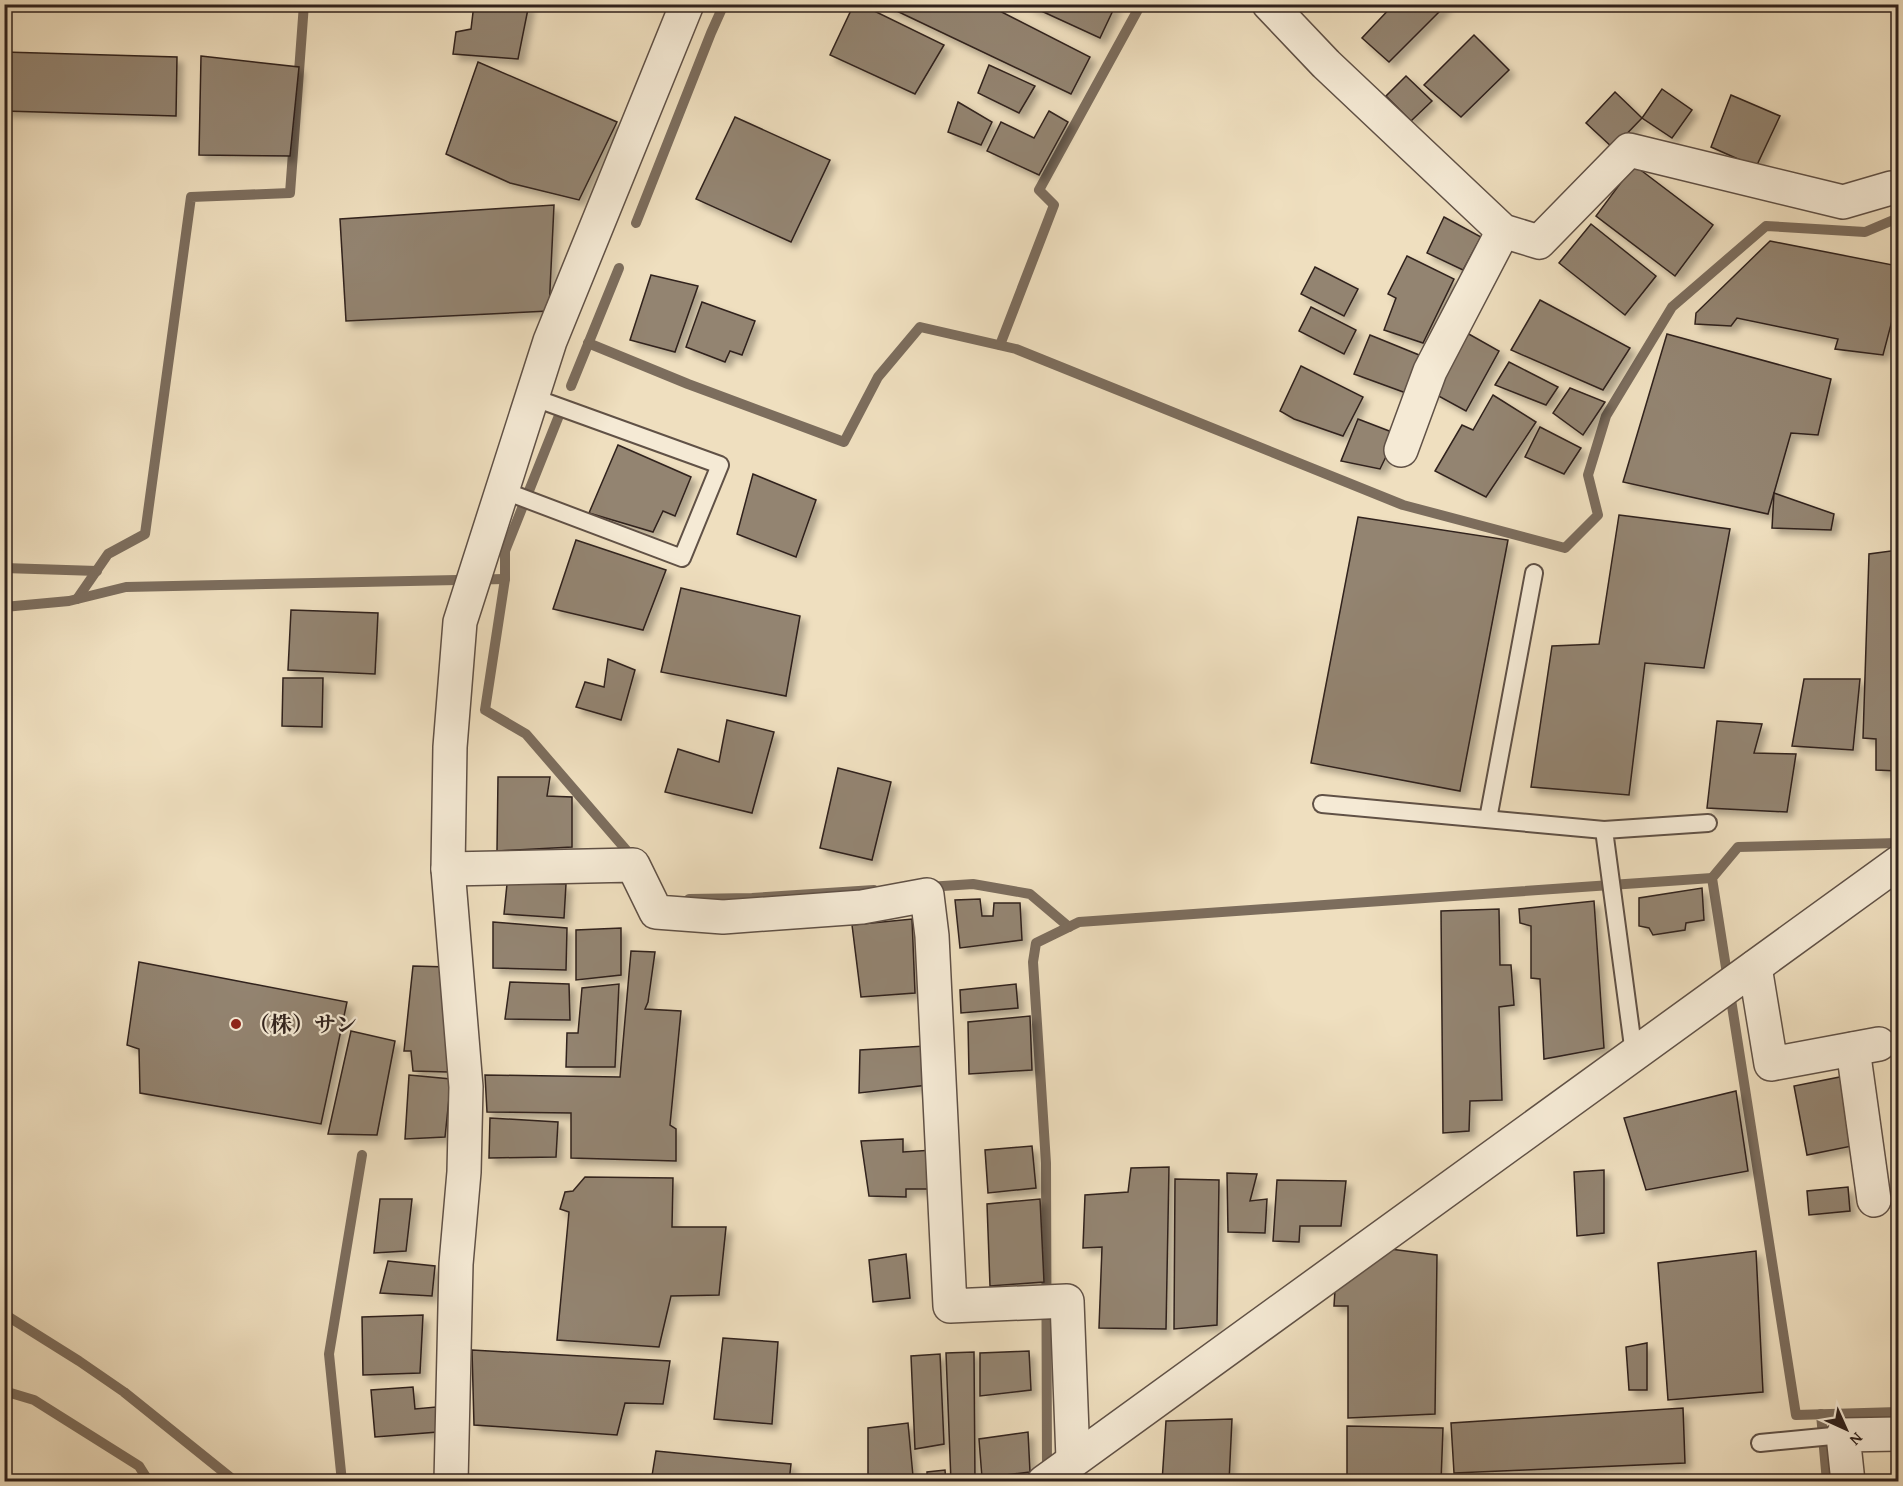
<svg xmlns="http://www.w3.org/2000/svg" width="1903" height="1486" viewBox="0 0 1903 1486" font-family="'Gentium Book Plus','Noto Serif JP',serif">
  <style>
    .lines { fill: none; stroke-linecap: round; stroke-linejoin: round }
    .stream { stroke: #7c6d5d; stroke-width: 10 }
    .building { fill: #938471; stroke: #30221d; stroke-width: 1.5; filter: url(#shadow) }
    .lane-casing { stroke: #605146; stroke-width: 20 }
    .street-casing { stroke: #605146; stroke-width: 36 }
    .lane { stroke: #f5ead5; stroke-width: 16 }
    .street { stroke: #f5ead5; stroke-width: 33 }
    .poi-dot { fill: #8f2418; stroke: #f5ead5; stroke-width: 2 }
    .labels { text-anchor: middle; stroke-width: 4.5; stroke-linejoin: round; paint-order: stroke }
    .poi-label { font-size: 22px; font-weight: bold; fill: #30221d; stroke: #f5ead5; text-anchor: start }
  </style>
  <defs>
    <filter id="shadow"><feDropShadow dx="5.5" dy="5.5" stdDeviation="3" flood-color="#0004"/></filter>
  </defs>
  <rect width="100%" height="100%" fill="#efdfbf"/>
  <filter id="stains"><feTurbulence type="fractalNoise" baseFrequency=".00333" numOctaves="4"/><feColorMatrix values="0 0 0 0 .2 0 0 0 0 .09 0 0 0 0 .02 0 0 0 .5 -.17"/></filter>
  <radialGradient id="worn" r=".72"><stop offset=".6" stop-color="#630" stop-opacity="0"/><stop offset="1" stop-color="#630" stop-opacity=".3"/></radialGradient>
  <g class="lines">
    <g class="stream">
      <polyline points="636,223 711,33 724,4"/>
      <polyline points="588,343 688,384 844,442 878,377 920,327 1016,349 1403,505 1565,548 1598,515 1588,475 1606,416 1672,307 1766,226 1865,232 1898,218"/>
      <polyline points="1000,345 1054,205 1039,190 1141,4"/>
      <polyline points="571,386 619,268"/>
      <polyline points="562,408 505,551 505,579 485,710 526,734 634,859"/>
      <polyline points="4,568 97,571"/>
      <polyline points="77,599 108,554 145,534 191,197 290,193 304,4"/>
      <polyline points="4,607 69,601 126,587 505,579"/>
      <polyline points="1898,843 1738,847 1712,878 1796,1415 1898,1412"/>
      <polyline points="928,887 973,884 1030,894 1069,927"/>
      <polyline points="689,899 752,898 874,890"/>
      <polyline points="4,1314 79,1361 124,1392 236,1482"/>
      <polyline points="4,1391 34,1400 139,1466 149,1482"/>
      <polyline points="1821,1414 1827,1482"/>
      <polyline points="1047,1472 1046,1163 1033,962 1036,943 1079,922 1712,878"/>
      <polyline points="342,1482 329,1354 362,1155"/>
    </g>
  </g>
  <g class="building">
    <polygon points="474,4 529,4 518,59 453,54 456,32 471,29"/>
    <polygon points="854,4 860,4 944,45 915,94 830,55"/>
    <polygon points="882,4 986,4 1090,57 1071,94"/>
    <polygon points="1026,4 1116,4 1100,38"/>
    <polygon points="1394,4 1447,4 1389,62 1362,38"/>
    <polygon points="1474,35 1509,70 1461,117 1424,85"/>
    <polygon points="4,52 177,57 176,116 4,111"/>
    <polygon points="201,56 299,67 290,156 199,155"/>
    <polygon points="478,62 617,122 579,200 510,183 446,154"/>
    <polygon points="989,65 1035,86 1019,113 978,93"/>
    <polygon points="1406,76 1432,101 1411,121 1386,96"/>
    <polygon points="1662,89 1692,110 1672,138 1642,118"/>
    <polygon points="1615,92 1642,118 1613,148 1586,123"/>
    <polygon points="1731,95 1780,116 1756,167 1711,147"/>
    <polygon points="958,102 992,122 981,145 948,132"/>
    <polygon points="1049,111 1068,122 1039,175 987,151 1001,122 1034,138"/>
    <polygon points="735,117 830,160 791,242 696,199"/>
    <polygon points="1634,165 1713,225 1675,276 1596,216"/>
    <polygon points="554,205 549,311 346,321 340,219"/>
    <polygon points="1444,217 1481,237 1463,270 1427,253"/>
    <polygon points="1591,224 1656,276 1625,315 1559,263"/>
    <polygon points="1770,241 1898,266 1898,298 1883,355 1835,349 1838,339 1737,318 1731,326 1695,324 1696,313"/>
    <polygon points="1407,256 1454,279 1423,343 1384,330 1396,298 1388,294"/>
    <polygon points="1315,267 1358,289 1344,316 1301,294"/>
    <polygon points="651,275 698,286 675,352 630,340"/>
    <polygon points="1540,300 1630,348 1603,390 1511,350"/>
    <polygon points="702,302 755,321 742,355 730,351 725,362 686,347"/>
    <polygon points="1311,307 1356,330 1344,354 1299,331"/>
    <polygon points="1467,333 1499,351 1466,411 1433,393"/>
    <polygon points="1667,334 1831,379 1818,435 1791,433 1768,514 1623,482"/>
    <polygon points="1370,335 1424,357 1406,393 1354,374"/>
    <polygon points="1509,362 1558,387 1546,405 1495,385"/>
    <polygon points="1301,366 1363,397 1343,436 1294,419 1280,411"/>
    <polygon points="1570,388 1605,402 1583,435 1553,413"/>
    <polygon points="1493,395 1536,422 1486,497 1435,471 1462,425 1473,430"/>
    <polygon points="1358,419 1397,434 1380,469 1341,461"/>
    <polygon points="1540,427 1581,448 1564,474 1525,457"/>
    <polygon points="618,445 691,477 675,516 663,511 653,532 589,513"/>
    <polygon points="753,474 816,500 796,557 737,534"/>
    <polygon points="1774,493 1834,514 1831,530 1772,528"/>
    <polygon points="1619,515 1730,529 1704,668 1645,663 1629,795 1531,787 1552,646 1599,644"/>
    <polygon points="1358,517 1508,540 1460,791 1311,763"/>
    <polygon points="576,540 666,570 643,630 553,609"/>
    <polygon points="1898,550 1898,771 1876,770 1876,739 1863,738 1869,554"/>
    <polygon points="681,588 800,616 786,696 661,672"/>
    <polygon points="291,610 378,613 375,674 288,670"/>
    <polygon points="608,659 635,670 621,720 576,707 585,682 604,687"/>
    <polygon points="283,678 323,678 322,727 282,726"/>
    <polygon points="1804,679 1860,679 1853,750 1792,746"/>
    <polygon points="727,720 774,732 752,813 665,792 678,749 719,762"/>
    <polygon points="1717,721 1762,724 1754,753 1796,754 1787,812 1707,808"/>
    <polygon points="838,768 891,782 872,860 820,848"/>
    <polygon points="498,777 550,777 547,796 572,797 572,847 497,851"/>
    <polygon points="507,884 566,884 564,918 504,914"/>
    <polygon points="1702,888 1704,920 1686,923 1685,930 1653,935 1649,928 1639,926 1639,898"/>
    <polygon points="980,899 982,916 993,916 994,903 1020,903 1022,940 960,948 955,900"/>
    <polygon points="1594,901 1604,1048 1544,1059 1540,979 1531,978 1531,926 1520,923 1519,909"/>
    <polygon points="1499,909 1500,965 1511,965 1514,1005 1499,1007 1502,1100 1470,1101 1469,1131 1443,1133 1441,911"/>
    <polygon points="912,919 915,993 861,997 852,925"/>
    <polygon points="493,922 567,928 566,970 493,968"/>
    <polygon points="621,928 621,975 576,980 576,930"/>
    <polygon points="631,951 655,952 648,1002 645,1009 681,1011 670,1125 676,1129 676,1161 571,1158 571,1113 487,1112 485,1075 620,1077"/>
    <polygon points="139,962 347,1002 321,1124 140,1093 139,1049 127,1045"/>
    <polygon points="413,966 448,967 448,1072 413,1071 411,1051 404,1051"/>
    <polygon points="510,982 569,984 570,1020 505,1019"/>
    <polygon points="619,984 615,1067 566,1067 567,1033 578,1033 582,988"/>
    <polygon points="1016,984 1018,1008 961,1013 960,990"/>
    <polygon points="1030,1016 1032,1070 969,1074 968,1022"/>
    <polygon points="351,1031 395,1041 377,1135 328,1134"/>
    <polygon points="925,1046 928,1085 859,1093 860,1050"/>
    <polygon points="409,1075 451,1079 445,1137 405,1139"/>
    <polygon points="1845,1076 1852,1146 1807,1155 1794,1086"/>
    <polygon points="1736,1091 1748,1171 1646,1190 1624,1118"/>
    <polygon points="490,1118 558,1122 556,1157 489,1158"/>
    <polygon points="903,1139 903,1152 933,1150 934,1189 906,1189 906,1197 869,1196 861,1141"/>
    <polygon points="1032,1146 1036,1188 988,1193 985,1150"/>
    <polygon points="1169,1167 1166,1329 1099,1328 1102,1247 1083,1248 1085,1195 1128,1192 1131,1168"/>
    <polygon points="1604,1170 1604,1233 1577,1236 1574,1172"/>
    <polygon points="1227,1173 1257,1174 1250,1201 1267,1199 1265,1233 1228,1232"/>
    <polygon points="585,1177 673,1178 672,1227 726,1227 719,1295 671,1296 659,1347 557,1340 569,1212 560,1209 565,1192 573,1191"/>
    <polygon points="1175,1179 1219,1180 1217,1325 1174,1329"/>
    <polygon points="1277,1180 1346,1181 1341,1226 1300,1226 1299,1242 1273,1241"/>
    <polygon points="1848,1187 1850,1211 1809,1215 1807,1191"/>
    <polygon points="380,1199 412,1199 406,1251 374,1253"/>
    <polygon points="1040,1199 1044,1282 990,1286 987,1204"/>
    <polygon points="1390,1249 1437,1255 1435,1414 1348,1418 1348,1306 1334,1306 1335,1290"/>
    <polygon points="1756,1251 1763,1392 1668,1400 1658,1263"/>
    <polygon points="906,1254 910,1298 873,1302 869,1260"/>
    <polygon points="388,1261 435,1266 432,1296 380,1293"/>
    <polygon points="423,1315 420,1373 363,1375 362,1317"/>
    <polygon points="723,1338 778,1342 772,1424 714,1419"/>
    <polygon points="1647,1343 1647,1390 1629,1390 1626,1347"/>
    <polygon points="472,1350 670,1361 663,1404 625,1403 617,1435 474,1425"/>
    <polygon points="1029,1351 1031,1390 980,1396 980,1353"/>
    <polygon points="974,1352 975,1482 951,1482 946,1353"/>
    <polygon points="940,1354 944,1444 915,1449 911,1356"/>
    <polygon points="413,1387 415,1409 436,1407 438,1432 375,1437 371,1390"/>
    <polygon points="1683,1408 1685,1463 1454,1473 1451,1423"/>
    <polygon points="1232,1419 1229,1482 1162,1482 1166,1421"/>
    <polygon points="908,1423 913,1476 903,1482 857,1482 857,1478 868,1476 868,1428"/>
    <polygon points="1347,1426 1443,1428 1441,1482 1347,1482"/>
    <polygon points="1028,1432 1030,1472 982,1478 979,1439"/>
    <polygon points="656,1451 791,1464 789,1482 651,1482"/>
    <polygon points="945,1470 946,1482 927,1482 927,1472"/>
    <polygon points="845,1476 844,1482 796,1482 796,1479"/>
  </g>
  <g class="lines">
    <g class="lane-casing">
      <g id="lane">
        <polyline points="502,490 682,558 720,465 532,397"/>
        <polyline points="1322,804 1604,830"/>
        <polyline points="1488,819 1534,573"/>
        <polyline points="1634,1054 1604,830 1708,823"/>
        <polyline points="1760,1443 1843,1435"/>
      </g>
    </g>
    <g class="street-casing">
      <g id="street">
        <polyline points="1269,4 1326,64 1503,231 1539,242 1629,150 1843,202 1891,188 1898,189"/>
        <polyline points="1401,450 1430,371 1503,231"/>
        <polyline points="448,869 633,865 656,912 723,917 862,907 927,895 932,936 950,1306 1067,1301 1073,1459"/>
        <polyline points="1755,967 1771,1064 1879,1044"/>
        <polyline points="1853,1049 1874,1200"/>
        <polyline points="451,1482 456,1264 464,1172 466,1087 448,869 450,747 460,622 550,341 687,4"/>
        <polyline points="1044,1482 1898,863"/>
        <polyline points="1848,1482 1843,1435 1898,1434"/>
      </g>
    </g>
    <use href="#lane" class="lane"/>
    <use href="#street" class="street"/>
  </g>
  <circle class="poi-dot" cx="236" cy="1024" r="6"/>
  <g class="labels">
    <g class="poi-label">
      <text x="248" y="1032">（株）サン</text>
    </g>
  </g>
  <rect width="1903" height="1486" fill="none" stroke="#efdfbf" stroke-width="24"/>
  <rect x="6" y="6" width="1891" height="1474" fill="none" stroke="#30221d" stroke-width="3"/>
  <rect x="12" y="12" width="1879" height="1462" fill="none" stroke="#30221d" stroke-width="1.5"/>
  <g transform="translate(1846 1429) rotate(135)" stroke="#f5ead5" stroke-width="4.5" paint-order="stroke">
  <path d="M0-4.5L10 22L0 15L-10 22Z" fill="#30221d"/>
  <text y="-9" font-size="16" font-weight="bold" text-anchor="middle" fill="#30221d">N</text>
  </g>
  <rect width="100%" height="100%" filter="url(#stains)"/>
  <rect width="100%" height="100%" fill="url(#worn)"/>
</svg>
